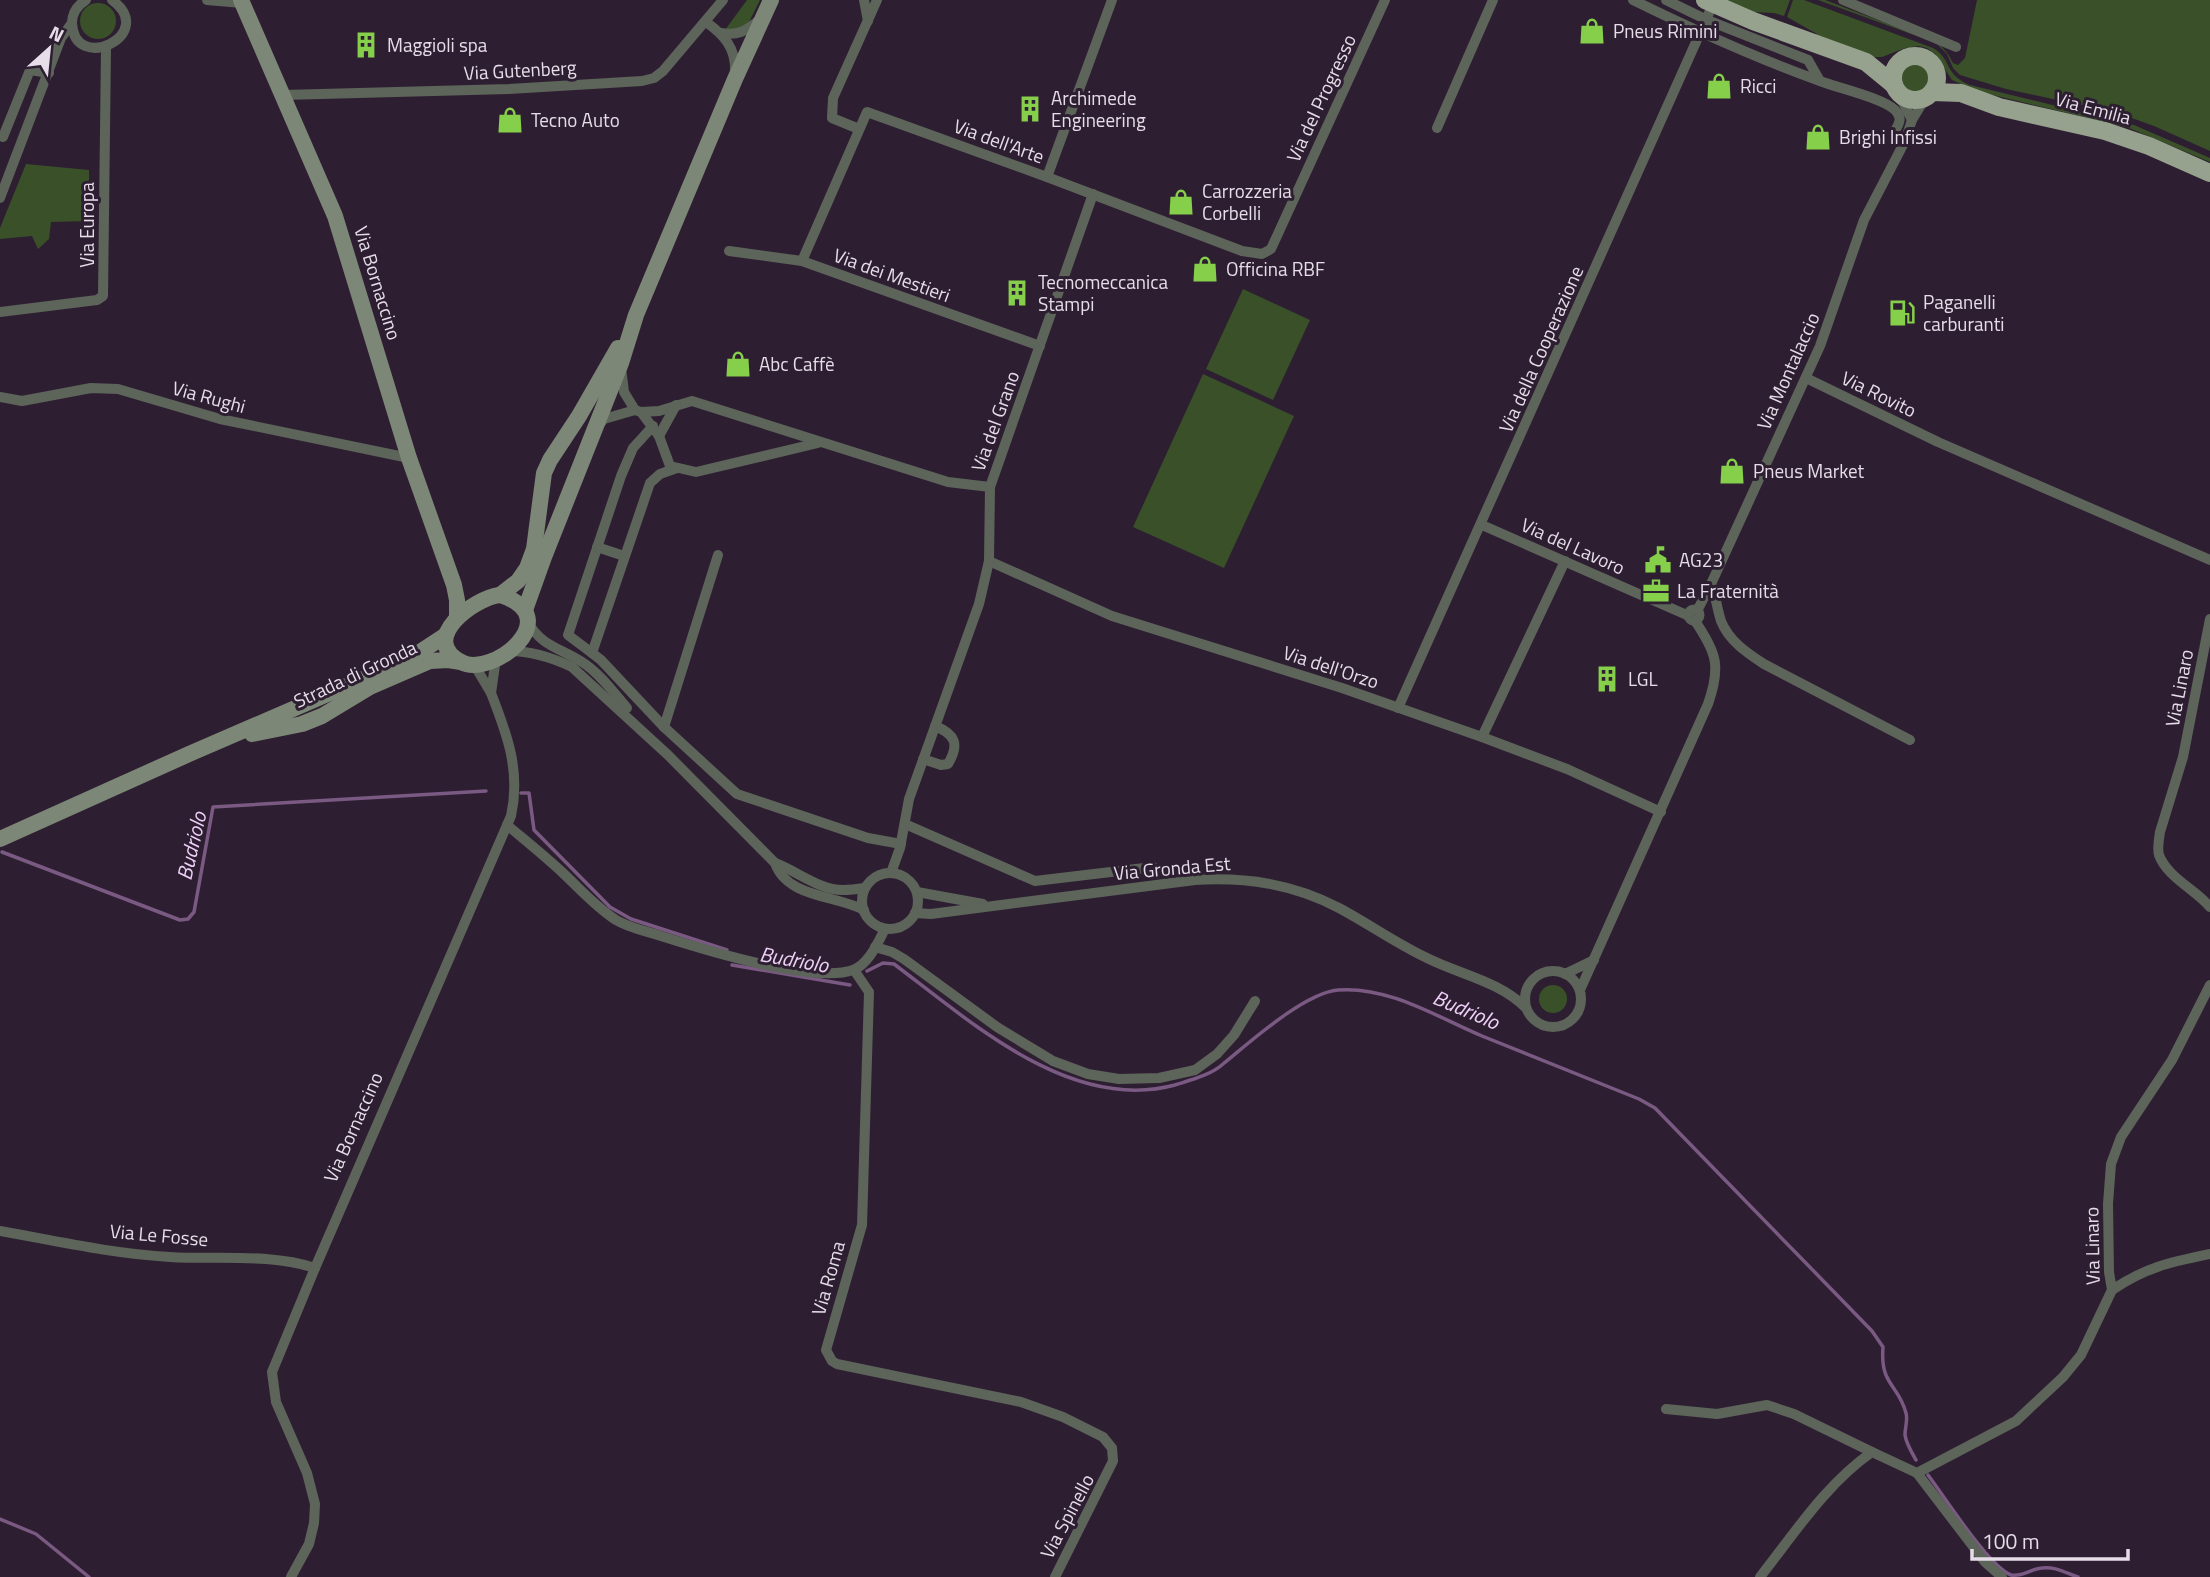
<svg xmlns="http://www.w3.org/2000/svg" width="2210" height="1577" viewBox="0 0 2210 1577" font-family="'Titillium Web',sans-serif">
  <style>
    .green { fill: #395029 }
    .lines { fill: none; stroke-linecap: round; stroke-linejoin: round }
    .stream { stroke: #7a5983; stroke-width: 3.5 }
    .street { stroke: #5d645a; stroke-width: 10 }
    .secondary { stroke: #7d8777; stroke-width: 16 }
    .primary { stroke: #96a28e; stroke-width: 18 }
    .labels { text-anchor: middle; stroke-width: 6; stroke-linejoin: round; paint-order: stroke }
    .poi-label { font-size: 19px; fill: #e6dde9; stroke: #2d1f31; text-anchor: start }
    .street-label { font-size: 19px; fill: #e6dde9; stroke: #2d1f31 }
    .water-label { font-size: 21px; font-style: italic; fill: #efd0f8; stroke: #2d1f31 }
  </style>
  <rect width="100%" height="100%" fill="#2d1f31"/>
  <g class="green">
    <polygon points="747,0 760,0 746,28 725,30"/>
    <polygon points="1725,0 1790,0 1784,16 1774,13 1752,12"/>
    <path d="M1793 0H1804L1933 48C1953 60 1943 74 1970 85L2134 125 2210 158V162L2129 128 1976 91 1952 80 1935 54 1927 48 1919 46 1905 48 1882 57H1873L1816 37 1817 34 1787 17Z"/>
    <polygon points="1818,0 1825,0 1938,43 1948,54 1953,63 1958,65 1965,58 1977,0 2210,0 2210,151 2154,126 2118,113 2006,89 1960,75 1953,68 1947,54 1936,43"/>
    <circle cx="98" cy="21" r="18"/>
    <circle cx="1914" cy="76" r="16"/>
    <polygon points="26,164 89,170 89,221 51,222 49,239 38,249 32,236 0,239 0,228"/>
    <polygon points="1243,289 1310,320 1273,400 1206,369"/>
    <polygon points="1203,374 1294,416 1224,568 1133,527"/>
    <circle cx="1553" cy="999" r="14"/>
  </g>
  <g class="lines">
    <g class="stream">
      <polyline points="521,793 529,793 534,830 610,907 631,919 727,950"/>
      <polyline points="2,852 180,920 188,919 194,912 213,807 486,791"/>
      <polyline points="732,965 850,985"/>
      <path d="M867 971 883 963 894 964C971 1022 1071 1113 1175 1085 1191 1080 1211 1075 1223 1064 1249 1043 1304 993 1338 990 1389 986 1437 1017 1482 1036 1535 1057 1587 1078 1639 1099L1655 1108 1872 1331 1883 1347C1880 1386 1898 1383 1906 1413 1908 1420 1905 1427 1905 1435 1906 1443 1912 1453 1916 1460"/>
      <path d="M1928 1475C1944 1496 1989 1567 2011 1575 2023 1577 2030 1569 2042 1568 2054 1566 2066 1573 2078 1577"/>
      <polyline points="0,1519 36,1534 89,1577"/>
    </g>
    <g class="street">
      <path d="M86 0C78 5 72 13 72 23 74 75 159 34 112 0"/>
      <polyline points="207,0 242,3"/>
      <polyline points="864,0 868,21"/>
      <path d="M1633 0C1694 30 1756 58 1820 81 1838 88 1883 98 1895 110 1902 117 1900 122 1896 129"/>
      <polyline points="1666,0 1707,20 1808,60 1820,81"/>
      <polyline points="1843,0 1956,47"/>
      <path d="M706 22C724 35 736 48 735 71"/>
      <path d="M721 33C738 36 746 31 759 20"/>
      <polyline points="1897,91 1912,120"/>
      <polyline points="283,95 509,89 642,81 654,78 663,71 723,0"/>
      <polyline points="1437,128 1493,0"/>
      <polyline points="859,129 832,118 833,98 877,0"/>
      <polyline points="3,137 30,70 49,73"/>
      <polyline points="1047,177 1112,0"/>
      <polyline points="0,198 61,38 72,23"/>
      <polyline points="729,251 802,261 1040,346"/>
      <polyline points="802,261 867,112 1047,177 1242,251 1262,254 1271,249 1385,0"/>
      <polyline points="0,312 97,300 103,296 106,48"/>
      <polyline points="621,367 624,392 635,410 641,412 659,436 670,466 696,472 818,443"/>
      <polyline points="1806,378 1938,442 2210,560"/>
      <polyline points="0,397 22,401 91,388 118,389 220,419 409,458"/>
      <polyline points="641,412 659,411 692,401 948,482 990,487"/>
      <polyline points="597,427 604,419 635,410"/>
      <polyline points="659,436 676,405"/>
      <polyline points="1482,525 1689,616"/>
      <polyline points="597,547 624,556"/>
      <polyline points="718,555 664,727 737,794 868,838 901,844"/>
      <polyline points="989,561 1112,616 1342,688 1482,737 1567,769 1661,812"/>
      <circle cx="1694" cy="615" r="5.5"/>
      <polyline points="1697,611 1711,584"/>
      <path d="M2210 619 2183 757 2160 832C2159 839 2157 848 2159 855 2167 877 2196 890 2210 907"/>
      <path d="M528 622C541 647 564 649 585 664 601 675 614 693 627 708"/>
      <path d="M509 651C531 651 553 658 572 667L668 755 775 863C787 898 836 895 864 910"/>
      <polyline points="592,653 568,635 621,476 633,448 653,426"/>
      <polyline points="475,666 491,693 496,658"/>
      <polyline points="1398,708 1713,4"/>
      <polyline points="664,727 601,660 592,653 650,483 660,474 677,468"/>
      <polyline points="1482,737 1565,561"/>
      <path d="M1910 740 1764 664C1747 653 1729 641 1721 621 1717 609 1716 596 1711 584L1820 346 1864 220 1905 141 1912 120 1926 97"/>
      <path d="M923 759 941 765 948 764C960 744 955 734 935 726"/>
      <polyline points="905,824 1035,881 1153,867"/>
      <path d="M507 825C526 841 546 857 564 874 581 890 596 907 616 920 629 928 646 931 661 936 702 949 813 984 853 970 869 964 878 942 885 929"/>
      <path d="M775 863C797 871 819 890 843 890 850 890 858 889 865 888"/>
      <polyline points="891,873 900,848 909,799 979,604 989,561 990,487 1093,194"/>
      <circle cx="890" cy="901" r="28"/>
      <polyline points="917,892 983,904"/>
      <path d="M915 913 931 914 1195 880C1247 877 1293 884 1339 908 1369 924 1397 944 1427 958 1461 975 1499 981 1526 1008"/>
      <polyline points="875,947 892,952 904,959 997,1027 1053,1061 1088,1074 1119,1079 1159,1078 1195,1070 1217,1054 1234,1035 1255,1001"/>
      <polyline points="854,970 869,992 862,1225 826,1350 832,1361 837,1364 1021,1402 1063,1417 1103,1437 1112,1448 1113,1461 1055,1577"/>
      <circle cx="1553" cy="999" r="28"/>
      <polyline points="1565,974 1594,960"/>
      <path d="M1580 990 1708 704C1721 667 1717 653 1695 621"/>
      <path d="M0 1231C56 1241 114 1254 170 1257 218 1260 269 1253 315 1268"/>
      <path d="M2112 1290C2146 1267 2171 1262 2210 1254"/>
      <polyline points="1666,1409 1717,1414 1767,1405 1794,1414 1872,1452"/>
      <polyline points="1917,1473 1985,1562 2002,1577"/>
      <path d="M291 1577 309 1544 314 1523 315 1504 307 1473 276 1402 272 1372 315 1268 511 816C521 771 507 734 491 693"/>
      <path d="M1760 1577C1794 1534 1826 1484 1872 1452L1917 1473 2016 1421 2063 1377 2081 1355 2112 1290 2109 1272 2108 1204 2111 1164 2121 1137 2172 1060 2210 985"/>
    </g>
    <g class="secondary">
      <polyline points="241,0 335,216 409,458 454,585 457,600 457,617"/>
      <polyline points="500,595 518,581 527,568 534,549 544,473 550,460 579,416 618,348"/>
      <path d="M500 595C569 617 492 679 461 662 418 639 474 598 500 595Z"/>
      <polyline points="525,610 544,557 621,363 636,315 735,79 771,0"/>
      <polyline points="252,734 302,724 322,716 370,687 430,661 448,660 461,662"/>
      <polyline points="0,839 189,754 411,658 446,635"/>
    </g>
    <g class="primary">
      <polyline points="1705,0 1753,21 1866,62 1894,85"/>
      <circle cx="1915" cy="78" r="22"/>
      <polyline points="1932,92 1961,93 1999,107 2105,131 2149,146 2210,173"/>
    </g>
  </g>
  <defs>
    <g id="shop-bare" transform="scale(2.1)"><path d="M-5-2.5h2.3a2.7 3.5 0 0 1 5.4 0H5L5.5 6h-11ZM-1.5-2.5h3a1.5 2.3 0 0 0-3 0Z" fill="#86cf4b" stroke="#2d1f31" stroke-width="2.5" paint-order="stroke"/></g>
    <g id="building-bare" transform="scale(2.1)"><path d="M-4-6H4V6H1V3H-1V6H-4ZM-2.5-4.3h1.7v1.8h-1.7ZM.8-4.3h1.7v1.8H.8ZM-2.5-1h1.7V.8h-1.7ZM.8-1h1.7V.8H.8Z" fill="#86cf4b" stroke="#2d1f31" stroke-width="2.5" paint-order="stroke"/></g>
    <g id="fuel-bare" transform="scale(2.1)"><path d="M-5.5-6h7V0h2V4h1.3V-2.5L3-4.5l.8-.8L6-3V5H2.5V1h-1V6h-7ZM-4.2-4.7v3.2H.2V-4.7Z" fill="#86cf4b" stroke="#2d1f31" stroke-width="2.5" paint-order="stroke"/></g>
    <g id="civic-bare" transform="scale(2.1)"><path d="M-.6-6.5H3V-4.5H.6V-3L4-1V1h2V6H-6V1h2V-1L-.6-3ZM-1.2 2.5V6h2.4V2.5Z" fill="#86cf4b" stroke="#2d1f31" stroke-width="2.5" paint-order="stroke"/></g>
    <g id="office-bare" transform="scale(2.1)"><path d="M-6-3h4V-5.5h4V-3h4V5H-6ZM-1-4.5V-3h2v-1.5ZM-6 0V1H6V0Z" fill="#86cf4b" stroke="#2d1f31" stroke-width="2.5" paint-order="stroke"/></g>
  </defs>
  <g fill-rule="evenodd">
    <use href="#shop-bare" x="1592" y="31"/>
    <use href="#building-bare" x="366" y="45"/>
    <use href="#shop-bare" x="1719" y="86"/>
    <use href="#building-bare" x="1030" y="109"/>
    <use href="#shop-bare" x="510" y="120"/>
    <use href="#shop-bare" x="1818" y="137"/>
    <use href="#shop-bare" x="1181" y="202"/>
    <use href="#shop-bare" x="1205" y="269"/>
    <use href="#building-bare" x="1017" y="293"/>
    <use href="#fuel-bare" x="1902" y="313"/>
    <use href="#shop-bare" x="738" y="364"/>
    <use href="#shop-bare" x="1732" y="471"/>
    <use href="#civic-bare" x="1658" y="560"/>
    <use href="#office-bare" x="1656" y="591"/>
    <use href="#building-bare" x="1607" y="679"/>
  </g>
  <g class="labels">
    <g class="poi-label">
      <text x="1613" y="38">Pneus Rimini</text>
      <text x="387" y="52">Maggioli spa</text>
      <text x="1740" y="93">Ricci</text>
      <text x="1051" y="105">Archimede<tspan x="1051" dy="22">Engineering</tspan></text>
      <text x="531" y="127">Tecno Auto</text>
      <text x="1839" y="144">Brighi Infissi</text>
      <text x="1202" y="198">Carrozzeria<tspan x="1202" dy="22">Corbelli</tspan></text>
      <text x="1226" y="276">Officina RBF</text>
      <text x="1038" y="289">Tecnomeccanica<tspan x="1038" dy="22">Stampi</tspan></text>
      <text x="1923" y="309">Paganelli<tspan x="1923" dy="22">carburanti</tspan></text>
      <text x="759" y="371">Abc Caffè</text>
      <text x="1753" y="478">Pneus Market</text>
      <text x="1679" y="567">AG23</text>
      <text x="1677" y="598">La Fraternità</text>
      <text x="1628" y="686">LGL</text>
    </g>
    <g class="street-label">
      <text transform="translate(520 70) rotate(-3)" y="7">Via Gutenberg</text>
      <text transform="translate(1321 98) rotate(-65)" y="7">Via del Progresso</text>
      <text transform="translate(2093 108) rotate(15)" y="7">Via Emilia</text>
      <text transform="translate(999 141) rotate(20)" y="7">Via dell'Arte</text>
      <text transform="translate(87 225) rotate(-90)" y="7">Via Europa</text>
      <text transform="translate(892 275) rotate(20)" y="7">Via dei Mestieri</text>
      <text transform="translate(378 283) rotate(73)" y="7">Via Bornaccino</text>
      <text transform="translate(1541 349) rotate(-66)" y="7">Via della Cooperazione</text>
      <text transform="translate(1788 371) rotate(-66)" y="7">Via Montalaccio</text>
      <text transform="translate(1879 394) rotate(26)" y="7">Via Rovito</text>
      <text transform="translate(209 397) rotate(15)" y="7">Via Rughi</text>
      <text transform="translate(995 421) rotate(-70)" y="7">Via del Grano</text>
      <text transform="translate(1573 546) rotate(24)" y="7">Via del Lavoro</text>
      <text transform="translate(1331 667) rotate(18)" y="7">Via dell'Orzo</text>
      <text transform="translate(355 674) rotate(-25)" y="7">Strada di Gronda</text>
      <text transform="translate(2179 688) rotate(-79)" y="7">Via Linaro</text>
      <text transform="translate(1172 868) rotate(-5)" y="7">Via Gronda Est</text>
      <text transform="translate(353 1127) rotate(-66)" y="7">Via Bornaccino</text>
      <text transform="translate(159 1235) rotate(5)" y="7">Via Le Fosse</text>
      <text transform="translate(2092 1246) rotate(-91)" y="7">Via Linaro</text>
      <text transform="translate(828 1278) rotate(-74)" y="7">Via Roma</text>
      <text transform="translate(1067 1516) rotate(-62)" y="7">Via Spinello</text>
    </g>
    <g class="water-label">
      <text transform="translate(192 846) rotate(-77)" y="7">Budriolo</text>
      <text transform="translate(794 960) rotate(10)" y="7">Budriolo</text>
      <text transform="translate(1466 1010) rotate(23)" y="7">Budriolo</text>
    </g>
  </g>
  <g transform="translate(49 49) rotate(27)" stroke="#2d1f31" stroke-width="5" paint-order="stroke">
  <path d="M0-5L12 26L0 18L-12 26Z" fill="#e6dde9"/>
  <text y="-10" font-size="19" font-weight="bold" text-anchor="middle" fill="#e6dde9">N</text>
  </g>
  <path d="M1972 1549v10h156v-10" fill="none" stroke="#e6dde9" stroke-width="3.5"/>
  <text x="1982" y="1549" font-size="21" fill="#e6dde9" stroke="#2d1f31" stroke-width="5" paint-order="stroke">100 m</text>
</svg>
